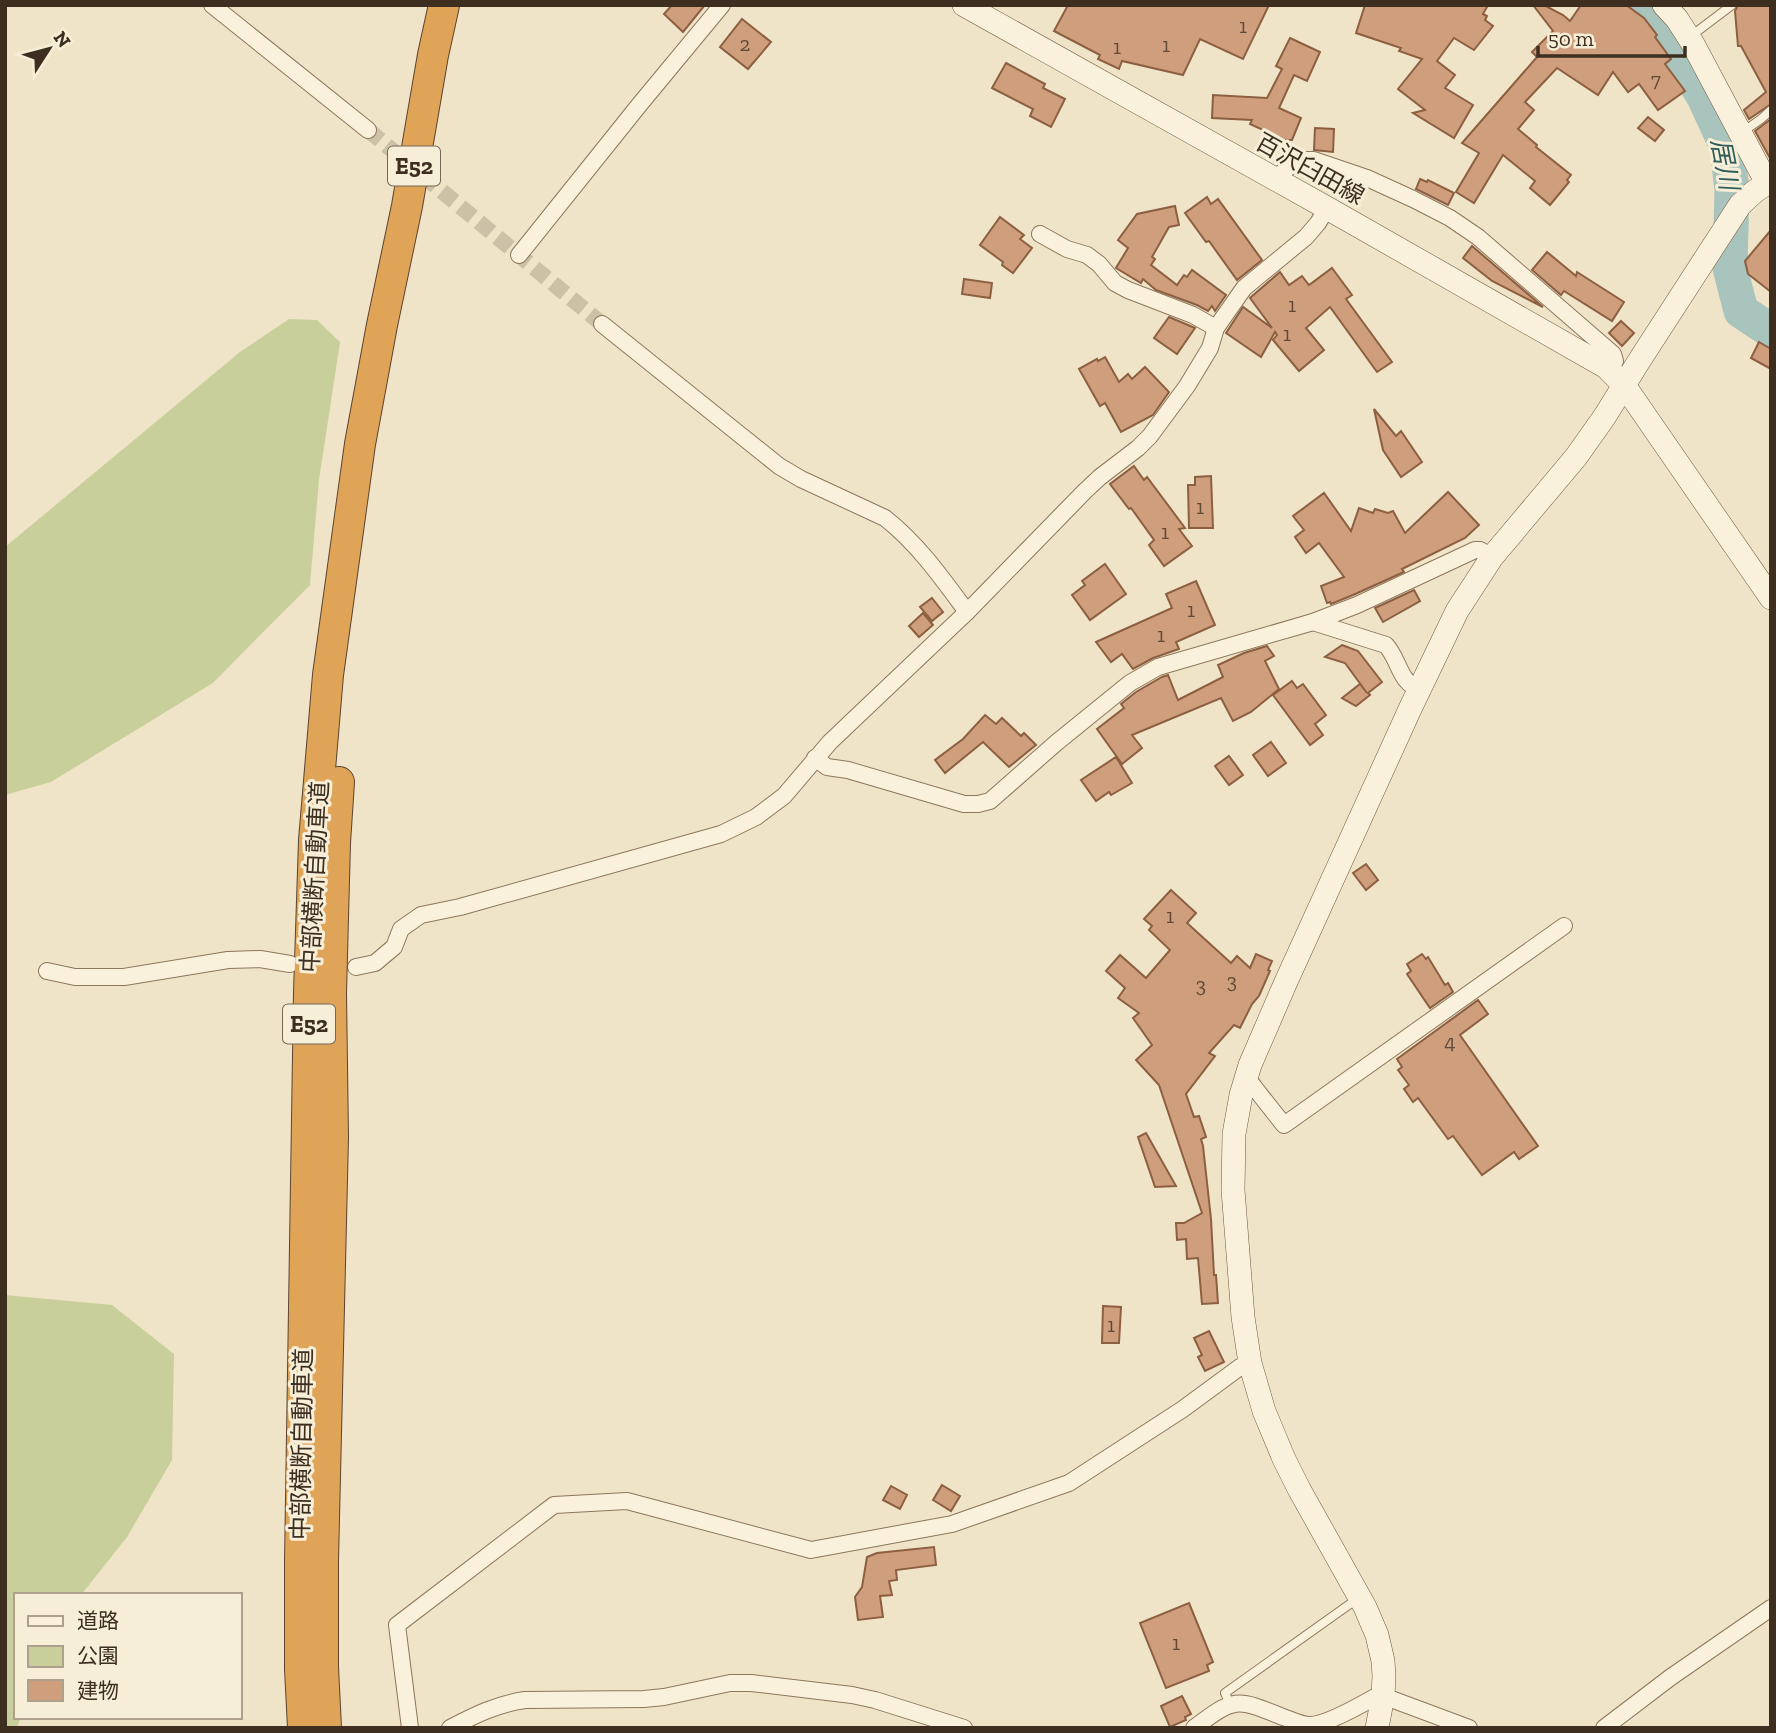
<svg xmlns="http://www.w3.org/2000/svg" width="1776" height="1733" viewBox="0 0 1776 1733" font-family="'Zilla Slab','Noto Sans JP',serif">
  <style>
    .green { fill: #c9cf9b }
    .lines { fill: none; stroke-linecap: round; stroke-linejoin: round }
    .river { stroke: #a9c4bc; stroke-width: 35 }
    .building { fill: #cf9f7d; stroke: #8d5f41; stroke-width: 2 }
    .street-tunnel { stroke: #ccc0a6; stroke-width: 16; stroke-dasharray: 16 8; stroke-linecap: butt }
    .lane-casing { stroke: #8d765c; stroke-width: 10 }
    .street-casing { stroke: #8d765c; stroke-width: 18 }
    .secondary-casing { stroke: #6f573f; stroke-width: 24 }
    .highway-casing { stroke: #5b4430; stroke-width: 32 }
    .lane { stroke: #faf1dc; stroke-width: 8 }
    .street { stroke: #faf1dc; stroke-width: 16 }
    .secondary { stroke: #faf1dc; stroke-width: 23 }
    .highway { stroke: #e0a458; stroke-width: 30 }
    .labels { text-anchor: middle; stroke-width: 6; stroke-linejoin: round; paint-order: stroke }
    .number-label { font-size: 21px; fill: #624a37 }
    .shield { fill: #f7eed8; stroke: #756857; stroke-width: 2 }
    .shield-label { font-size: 23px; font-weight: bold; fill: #3d2e20 }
    .street-label { font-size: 24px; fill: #3d2e20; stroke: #f7eed8 }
    .water-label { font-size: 26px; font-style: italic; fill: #2f5d5a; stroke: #f7eed8 }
  </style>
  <rect width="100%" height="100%" fill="#f0e4c8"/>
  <g class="green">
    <polygon points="289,319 317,320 340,342 319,480 310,585 213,683 51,782 5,795 5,547 240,352"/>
    <polygon points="5,1295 112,1305 174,1354 172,1460 127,1537 81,1595 16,1595 16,1717 21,1717 17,1728 5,1728"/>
  </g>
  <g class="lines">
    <polyline class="river" points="1636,5 1664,31 1704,97 1727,147 1732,190 1730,268 1741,311 1771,331"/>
  </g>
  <g class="building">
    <polygon points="672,5 705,5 683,32 664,14"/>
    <polygon points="1068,5 1269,5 1243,59 1200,39 1183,75 1122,61 1119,69 1098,59 1100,55 1054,31"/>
    <polygon points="1365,5 1488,5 1483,14 1487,16 1485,20 1493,26 1474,50 1454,38 1437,61 1455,75 1445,88 1473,105 1454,138 1413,113 1425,110 1398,89 1422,59 1399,51 1401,48 1356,33"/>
    <polygon points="1533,5 1544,5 1563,15 1570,21 1581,5 1626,5 1644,18 1657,35 1655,37 1671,59 1665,64 1685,91 1658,110 1639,84 1628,92 1613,72 1598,95 1557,68 1525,102 1534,110 1518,129 1537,145 1536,147 1571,175 1567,180 1569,182 1550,205 1530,188 1535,181 1503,155 1474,203 1456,192 1479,153 1462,143 1537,57 1532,52 1553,31"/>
    <polygon points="1738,5 1771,5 1771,104 1749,119 1744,110 1766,92 1741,46 1738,46 1735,11"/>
    <polygon points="742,19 771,42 748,69 720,47"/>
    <polygon points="1290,38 1320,52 1307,81 1294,75 1279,108 1301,118 1292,140 1285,140 1250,124 1252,120 1212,118 1213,95 1267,98 1282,69 1276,66"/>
    <polygon points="1006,63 1045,84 1043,88 1065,99 1051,127 1030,116 1033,109 992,88"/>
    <polygon points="1648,117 1664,130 1655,141 1638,128"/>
    <polygon points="1771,119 1771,160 1755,131"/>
    <polygon points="1315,128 1334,129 1333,152 1314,150"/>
    <polygon points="1420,179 1427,182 1428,180 1454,193 1448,205 1416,189"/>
    <polygon points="1207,197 1211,204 1218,199 1262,260 1237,280 1209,241 1206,242 1185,213"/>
    <polygon points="1175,206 1179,225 1169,227 1152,257 1155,259 1151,265 1177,285 1184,275 1187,277 1192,270 1226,295 1215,311 1212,306 1208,311 1197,305 1156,290 1143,279 1141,283 1116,268 1128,248 1118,240 1137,214"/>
    <polygon points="1000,217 1024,235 1020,239 1032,248 1013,273 1002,265 1003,262 980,245"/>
    <polygon points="1771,230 1771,292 1748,274 1745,261"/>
    <polygon points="1472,246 1543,307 1492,281 1463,258"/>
    <polygon points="1547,252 1576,276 1577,272 1624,302 1612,321 1564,291 1561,295 1532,270"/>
    <polygon points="1332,268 1352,295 1346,299 1392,362 1377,372 1330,307 1306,328 1324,350 1299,371 1273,340 1277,335 1275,332 1261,357 1226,333 1243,307 1272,328 1250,298 1280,272 1289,285 1302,276 1309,285"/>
    <polygon points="964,279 992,283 990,298 962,294"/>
    <polygon points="1169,317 1195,328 1177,354 1154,338"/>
    <polygon points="1621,321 1634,333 1622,346 1609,333"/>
    <polygon points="1759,342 1771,349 1771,369 1751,358"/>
    <polygon points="1105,357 1119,382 1128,374 1132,379 1145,367 1169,392 1153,415 1121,432 1105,403 1100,406 1079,369 1097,359 1098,361"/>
    <polygon points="1374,409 1396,436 1401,431 1422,462 1401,477 1383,450"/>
    <polygon points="1134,466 1144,480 1147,477 1185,528 1179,529 1192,546 1164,566 1149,545 1154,540 1131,508 1129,509 1110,484"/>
    <polygon points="1211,476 1213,528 1189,528 1188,485 1195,485 1195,477"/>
    <polygon points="1448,492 1479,525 1465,538 1402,569 1404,572 1353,595 1331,604 1330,602 1327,603 1321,586 1344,577 1319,543 1306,553 1295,537 1304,530 1293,516 1324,493 1351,531 1359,508 1373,513 1375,509 1388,513 1393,511 1405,533"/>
    <polygon points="1105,564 1126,594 1090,620 1072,595 1085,585 1082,581"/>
    <polygon points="1196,581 1215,625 1176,642 1179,649 1153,658 1133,669 1122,654 1111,662 1096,642 1172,608 1166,594"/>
    <polygon points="1414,590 1420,601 1383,622 1375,608"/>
    <polygon points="932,598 943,612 932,621 920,607"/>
    <polygon points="923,613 933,625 919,637 909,626"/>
    <polygon points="1342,645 1358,651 1382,682 1368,693 1370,695 1356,706 1342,698 1360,684 1367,693 1345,663 1325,657"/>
    <polygon points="1267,646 1274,656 1265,661 1279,689 1251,712 1233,721 1221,698 1132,735 1142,748 1122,764 1097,729 1124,708 1121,704 1136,692 1162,677 1168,675 1178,700 1223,677 1218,665 1244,653"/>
    <polygon points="1292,681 1297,688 1303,684 1326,715 1315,724 1323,735 1310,745 1273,695"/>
    <polygon points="985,715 996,724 1002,718 1021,736 1024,733 1036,745 1009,767 983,742 945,773 935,760 963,739"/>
    <polygon points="1271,742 1286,763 1268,776 1253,755"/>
    <polygon points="1229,756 1243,775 1229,785 1215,766"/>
    <polygon points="1116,757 1132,783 1111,795 1109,792 1096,801 1081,780"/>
    <polygon points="1366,864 1378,880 1366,890 1353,873"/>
    <polygon points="1171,890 1196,913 1187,923 1231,963 1237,956 1250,968 1256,954 1272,961 1268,970 1270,971 1259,996 1252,1004 1240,1028 1234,1025 1209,1053 1215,1056 1186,1094 1194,1117 1199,1116 1206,1137 1201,1139 1203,1146 1211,1219 1214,1275 1216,1275 1218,1303 1202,1304 1198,1258 1187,1259 1186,1239 1177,1240 1176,1223 1184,1223 1202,1213 1159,1085 1136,1060 1152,1045 1133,1018 1139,1013 1118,998 1125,988 1106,971 1120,955 1146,978 1170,950 1149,930 1152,926 1144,919"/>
    <polygon points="1422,954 1426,959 1428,957 1445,985 1448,983 1453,992 1430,1008 1407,974 1411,971 1407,964"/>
    <polygon points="1478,1000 1488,1014 1460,1035 1538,1146 1519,1159 1514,1152 1482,1175 1453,1136 1448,1139 1418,1098 1413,1102 1404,1089 1409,1085 1398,1070 1402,1067 1397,1059"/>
    <polygon points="1146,1133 1176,1186 1155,1187 1138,1137"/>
    <polygon points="1103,1306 1121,1307 1119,1343 1102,1343"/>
    <polygon points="1209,1331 1224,1362 1205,1371 1198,1357 1202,1355 1194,1338"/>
    <polygon points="942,1485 960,1496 951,1511 933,1500"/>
    <polygon points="891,1486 907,1495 900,1509 883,1500"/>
    <polygon points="934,1547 936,1565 896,1570 897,1580 889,1581 892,1595 880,1596 883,1617 858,1620 855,1597 862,1587 867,1557 877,1553"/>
    <polygon points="1189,1603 1213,1662 1207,1665 1209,1671 1166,1688 1140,1623"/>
    <polygon points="1182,1696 1191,1714 1185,1717 1186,1720 1170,1727 1161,1706"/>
  </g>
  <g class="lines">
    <polyline class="street-tunnel" points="368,130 602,324"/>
    <g class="lane-casing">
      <g id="lane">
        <polyline points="1691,36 1732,5"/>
        <polyline points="1741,133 1761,119 1771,110"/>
        <polyline points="1230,1704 1225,1693 1357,1599"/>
      </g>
    </g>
    <g class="street-casing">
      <g id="street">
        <polyline points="212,5 368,130"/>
        <polyline points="1274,179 1298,160 1314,160 1367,178 1413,199 1450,218 1478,237 1613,354 1615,361 1610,370"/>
        <polyline points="1040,234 1067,249 1087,255 1099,264 1115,283 1128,290 1193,315 1216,328"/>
        <polyline points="519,255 640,104 722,5"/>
        <path d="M602 324 779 466 801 479 885 518C918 544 942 578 967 612"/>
        <path d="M1313 622 1386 645C1400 661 1398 680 1419 690"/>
        <polyline points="815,758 827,767 848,770 964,804 978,804 990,801 1056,743 1130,683 1158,667 1313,622 1357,605 1475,550 1480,550 1492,557"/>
        <polyline points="356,967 375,963 394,947 401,929 421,915 460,907 721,834 756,817 784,796 830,742 967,612 1085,491 1100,477 1138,448 1150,436 1187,386 1210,348 1216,328 1244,288 1306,237 1318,223 1327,208"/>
        <polyline points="47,971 75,977 124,977 228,960 260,959 290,964"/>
        <polyline points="1245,1080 1251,1083 1254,1087 1284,1125 1564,926"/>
        <polyline points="410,1728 397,1625 554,1505 627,1501 811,1550 952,1524 1069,1483 1183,1409 1240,1367 1250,1363"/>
        <path d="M450 1728C475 1715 497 1704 525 1700L644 1699 664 1697 730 1683H751L852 1695 875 1700 964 1728"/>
        <path d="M1194 1728C1235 1697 1236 1698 1283 1717 1292 1720 1301 1725 1310 1725 1326 1725 1361 1705 1375 1697L1383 1696 1469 1728"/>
        <polyline points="1604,1728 1671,1677 1771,1608"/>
      </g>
    </g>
    <g class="secondary-casing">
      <g id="secondary">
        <polyline points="964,5 1327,208 1606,367 1624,385 1771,598"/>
        <polyline points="1377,1728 1383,1696 1384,1676 1383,1661 1377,1635 1365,1607 1299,1489 1284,1459 1264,1411 1250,1363 1243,1317 1233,1190 1234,1134 1241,1095 1250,1065 1285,984 1410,709 1457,611 1492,557 1576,457 1605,416 1639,361 1740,205 1754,192 1767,183 1693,44 1677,19 1664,5"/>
      </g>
    </g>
    <g class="highway-casing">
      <g id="highway">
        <polyline points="303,1728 300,1669 300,1562 309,992 314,840 328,675 360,444 382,325 407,206 433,55 444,5"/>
        <polyline points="326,1728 323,1667 323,1561 333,1137 331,993 335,843 339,782"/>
      </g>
    </g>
    <use href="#lane" class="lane"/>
    <use href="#street" class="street"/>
    <use href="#secondary" class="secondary"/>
    <use href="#highway" class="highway"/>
  </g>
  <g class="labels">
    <g class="number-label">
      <text x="1243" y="33">1</text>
      <text x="745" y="51">2</text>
      <text x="1166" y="52">1</text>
      <text x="1117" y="54">1</text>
      <text x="1656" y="87">7</text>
      <text x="1292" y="312">1</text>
      <text x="1287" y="341">1</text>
      <text x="1200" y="514">1</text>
      <text x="1165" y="539">1</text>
      <text x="1191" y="617">1</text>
      <text x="1161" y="642">1</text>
      <text x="1170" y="923">1</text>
      <text x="1232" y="988">3</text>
      <text x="1201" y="992">3</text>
      <text x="1450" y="1049">4</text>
      <text x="1111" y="1332">1</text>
      <text x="1176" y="1650">1</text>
    </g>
    <g class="shield">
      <rect x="388" y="146.5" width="52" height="39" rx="5"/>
      <rect x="283" y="1004.5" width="52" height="39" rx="5"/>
    </g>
    <g class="shield-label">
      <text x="414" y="174">E52</text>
      <text x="309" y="1032">E52</text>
    </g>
    <g class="street-label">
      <text transform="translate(1310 169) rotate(29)" y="8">百沢臼田線</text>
      <text transform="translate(315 877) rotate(-87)" y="8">中部横断自動車道</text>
      <text transform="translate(302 1444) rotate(-89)" y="8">中部横断自動車道</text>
    </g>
    <g class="water-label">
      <text transform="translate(1725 164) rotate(79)" y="9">居川</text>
    </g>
  </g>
  <rect width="1776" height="1733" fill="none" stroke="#3d2e20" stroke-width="14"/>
  <rect x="14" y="1593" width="228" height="126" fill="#f7eed8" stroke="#ada18e" stroke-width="2"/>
  <rect x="28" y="1616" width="35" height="10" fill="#faf1dc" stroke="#ada18e" stroke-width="2"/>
  <text x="77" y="1628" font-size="21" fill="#3d2e20">道路</text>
  <rect x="28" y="1646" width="35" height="21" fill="#c9cf9b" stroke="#ada18e" stroke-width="2"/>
  <text x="77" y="1663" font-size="21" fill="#3d2e20">公園</text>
  <rect x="28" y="1680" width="35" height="21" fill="#cf9f7d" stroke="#ada18e" stroke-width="2"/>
  <text x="77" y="1698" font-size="21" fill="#3d2e20">建物</text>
  <g transform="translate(49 49) rotate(54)" stroke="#f7eed8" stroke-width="5" paint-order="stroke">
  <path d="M0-5L12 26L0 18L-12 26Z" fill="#3d2e20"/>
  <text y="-10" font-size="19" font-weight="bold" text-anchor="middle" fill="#3d2e20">N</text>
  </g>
  <path d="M1538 46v10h147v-10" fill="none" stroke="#3d2e20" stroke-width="3.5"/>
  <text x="1548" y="46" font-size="21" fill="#3d2e20" stroke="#f7eed8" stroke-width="5" paint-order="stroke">50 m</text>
</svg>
